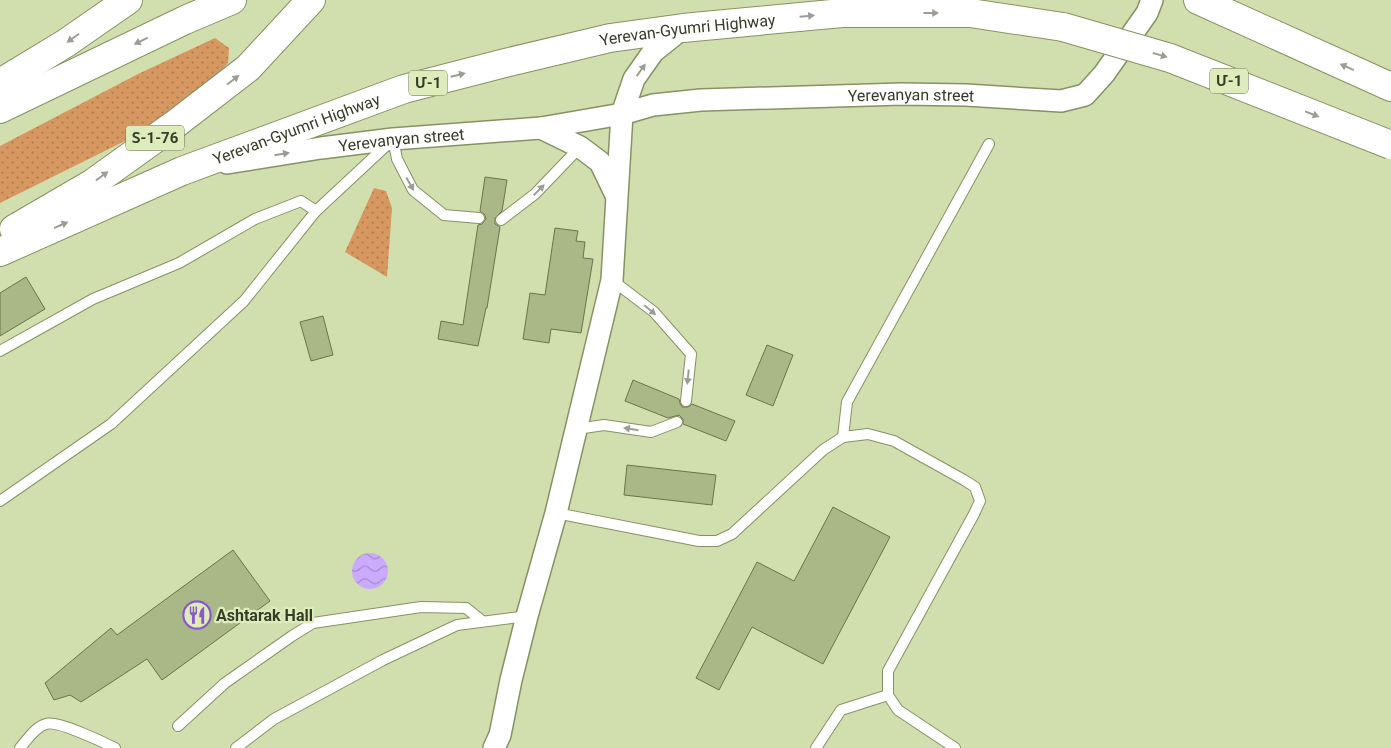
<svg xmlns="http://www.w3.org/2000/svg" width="1391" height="748" viewBox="0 0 1391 748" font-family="Roboto,'Noto Sans Armenian',sans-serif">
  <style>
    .grass { fill: url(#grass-dots) }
    .water { fill: url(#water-waves) }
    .building { fill: #aab787; stroke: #697548 }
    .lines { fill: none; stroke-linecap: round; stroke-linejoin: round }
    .lane-casing { stroke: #869264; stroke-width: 12 }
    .street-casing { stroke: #869264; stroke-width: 24 }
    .highway-casing { stroke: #869264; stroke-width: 30 }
    .lane { stroke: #fff; stroke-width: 10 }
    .street { stroke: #fff; stroke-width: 21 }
    .highway { stroke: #fff; stroke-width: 28 }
    .highway-bridge-casing { stroke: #869264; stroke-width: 30; stroke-linecap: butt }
    .highway-bridge { stroke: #fff; stroke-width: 28 }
    .oneway { fill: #9a9e94 }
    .labels { text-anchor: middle; stroke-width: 4.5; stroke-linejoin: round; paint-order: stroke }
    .shield { fill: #deecbb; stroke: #687154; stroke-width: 1 }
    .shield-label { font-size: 15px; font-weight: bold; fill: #363c28 }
    .street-label { font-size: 16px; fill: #363c28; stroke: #deecbb }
    .poi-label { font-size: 16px; font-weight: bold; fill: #363c28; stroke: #deecbb; text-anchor: start }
  </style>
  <defs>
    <pattern id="grass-dots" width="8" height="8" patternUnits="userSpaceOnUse" patternTransform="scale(1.25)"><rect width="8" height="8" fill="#d69761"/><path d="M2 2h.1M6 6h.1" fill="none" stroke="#ae7c50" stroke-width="1.8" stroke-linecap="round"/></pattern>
    <pattern id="water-waves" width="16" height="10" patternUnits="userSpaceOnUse" patternTransform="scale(1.25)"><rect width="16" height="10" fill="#caabfe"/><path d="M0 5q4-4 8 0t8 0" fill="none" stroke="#a58cce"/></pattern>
  </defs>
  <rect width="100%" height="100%" fill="#d1dfae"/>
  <g class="grass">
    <polygon points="215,38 229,48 228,63 213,79 143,132 0,203 0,146 138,74"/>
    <polygon points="374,188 386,191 392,208 387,277 345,252"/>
  </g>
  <circle class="water" cx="370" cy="571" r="18"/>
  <g class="building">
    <polygon points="485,177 507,180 502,211 495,218 495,224 500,227 487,308 486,308 478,346 438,339 441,321 463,325 478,225 482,224 486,219 485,215 480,211"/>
    <polygon points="555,228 578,231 576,241 585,242 583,258 593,259 581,333 551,329 549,343 523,339 530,293 545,295"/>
    <polygon points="26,277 45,309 0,336 0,293"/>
    <polygon points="323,316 333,355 311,361 300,322"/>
    <polygon points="767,345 793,355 773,406 746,395"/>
    <polygon points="633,380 679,399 680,403 682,407 688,407 692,404 735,421 726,441 683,424 683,419 679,415 668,418 625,401"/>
    <polygon points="627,465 716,475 712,505 624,495"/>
    <polygon points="833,507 890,537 823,664 752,627 719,690 696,678 757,562 794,581"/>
    <polygon points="233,550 270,601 162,680 147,659 81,702 70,695 54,700 45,683 111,628 117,635"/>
  </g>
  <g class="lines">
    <g class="lane-casing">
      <g id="lane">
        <polyline points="393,139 397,159 413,190 444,215 479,218"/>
        <polyline points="501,220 535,194 580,147"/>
        <polyline points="612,280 654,312 691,354 686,401"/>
        <polyline points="0,351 93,299 179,263 255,219 301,201 316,211"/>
        <polyline points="577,429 604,425 651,432 677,422"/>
        <polyline points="843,437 847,402 989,144"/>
        <polyline points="0,501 111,424 244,301 316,211 389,143"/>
        <polyline points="556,513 699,541 717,541 732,534 823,450 843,437 868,434 894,441 964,480 975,487 980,501 974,514 888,671 888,695 898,710 955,748"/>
        <polyline points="178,726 225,683 292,636 313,623 421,607 466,608 482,621"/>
        <path d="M20 748C27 740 35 727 46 724 57 720 103 742 115 748"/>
        <polyline points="236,748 274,719 383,660 457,625 527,616"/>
        <polyline points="816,748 841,710 888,695"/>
      </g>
    </g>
    <g class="street-casing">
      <g id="street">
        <polyline points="541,128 580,147 600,162 616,195"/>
        <path id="s1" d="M227 163 321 148 393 139 541 128 622 114 653 105 701 100 902 94 966 95 1061 101 1085 95 1104 74 1147 13 1152 0"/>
        <polyline points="494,748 500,735 511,680 527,616 556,513 612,280 622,114 634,79 653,52 683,28"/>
      </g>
    </g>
    <g class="highway-casing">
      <g id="highway">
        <polyline points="1198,0 1391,87"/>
        <polyline points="0,83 66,43 128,0"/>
        <polyline points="0,109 185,20 232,0"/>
        <polyline points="14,229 93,183 174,125 248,68 311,0"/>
        <path id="s2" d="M0 252 182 171 404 89 505 63 610 38 683 28 842 13H970L1063 27"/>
      </g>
    </g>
    <use href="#lane" class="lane"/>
    <use href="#street" class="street"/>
    <use href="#highway" class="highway"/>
    <g class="highway-bridge-casing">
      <polyline id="highway-bridge" points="1063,27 1170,58 1391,145"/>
    </g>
    <use href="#highway-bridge" class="highway-bridge"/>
  </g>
  <defs><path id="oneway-solid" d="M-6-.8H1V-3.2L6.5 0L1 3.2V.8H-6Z" transform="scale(1.25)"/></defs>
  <g class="oneway">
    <use href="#oneway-solid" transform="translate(931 13)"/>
    <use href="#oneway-solid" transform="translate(807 16) rotate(-5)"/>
    <use href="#oneway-solid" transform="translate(73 38) rotate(145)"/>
    <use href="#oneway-solid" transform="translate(141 41) rotate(154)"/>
    <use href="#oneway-solid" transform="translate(1160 55) rotate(16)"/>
    <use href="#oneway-solid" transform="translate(1347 67) rotate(-156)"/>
    <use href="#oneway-solid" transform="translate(641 70) rotate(-54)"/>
    <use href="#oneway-solid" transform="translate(458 75) rotate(-14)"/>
    <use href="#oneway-solid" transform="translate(233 80) rotate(-37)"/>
    <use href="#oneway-solid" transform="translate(1312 114) rotate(21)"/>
    <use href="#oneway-solid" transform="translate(282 154) rotate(-9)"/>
    <use href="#oneway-solid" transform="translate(102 176) rotate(-36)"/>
    <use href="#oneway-solid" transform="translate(410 184) rotate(60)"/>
    <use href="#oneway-solid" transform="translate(539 190) rotate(-45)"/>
    <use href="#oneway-solid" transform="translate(61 225) rotate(-24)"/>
    <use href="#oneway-solid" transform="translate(650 310) rotate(40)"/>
    <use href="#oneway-solid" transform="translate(688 377) rotate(96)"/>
    <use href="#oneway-solid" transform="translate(631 429) rotate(-171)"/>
  </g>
  <defs>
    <g id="restaurant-ring" transform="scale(1.4375)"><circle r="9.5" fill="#deecbb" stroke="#8b57cf" stroke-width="1.5"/><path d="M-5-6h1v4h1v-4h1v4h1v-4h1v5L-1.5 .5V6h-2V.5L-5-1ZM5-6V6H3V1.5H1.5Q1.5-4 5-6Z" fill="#8b57cf"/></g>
  </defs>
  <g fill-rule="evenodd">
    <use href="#restaurant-ring" x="197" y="615"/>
  </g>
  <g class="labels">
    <g class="shield">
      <rect x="1210" y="68.5" width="38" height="25" rx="4"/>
      <rect x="409" y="70.5" width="38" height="25" rx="4"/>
      <rect x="126" y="125.5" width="58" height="25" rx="4"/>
    </g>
    <g class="shield-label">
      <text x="1229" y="86">Մ-1</text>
      <text x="428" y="88">Մ-1</text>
      <text x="155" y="143">Տ-1-76</text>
    </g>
    <g class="street-label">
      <text dy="6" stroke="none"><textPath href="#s2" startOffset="726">Yerevan-Gyumri Highway</textPath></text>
      <text dy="6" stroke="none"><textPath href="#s1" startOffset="689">Yerevanyan street</textPath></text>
      <text dy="6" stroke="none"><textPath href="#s2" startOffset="321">Yerevan-Gyumri Highway</textPath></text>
      <text dy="6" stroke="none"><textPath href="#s1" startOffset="176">Yerevanyan street</textPath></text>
    </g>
    <g class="poi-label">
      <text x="216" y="621">Ashtarak Hall</text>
    </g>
  </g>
</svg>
